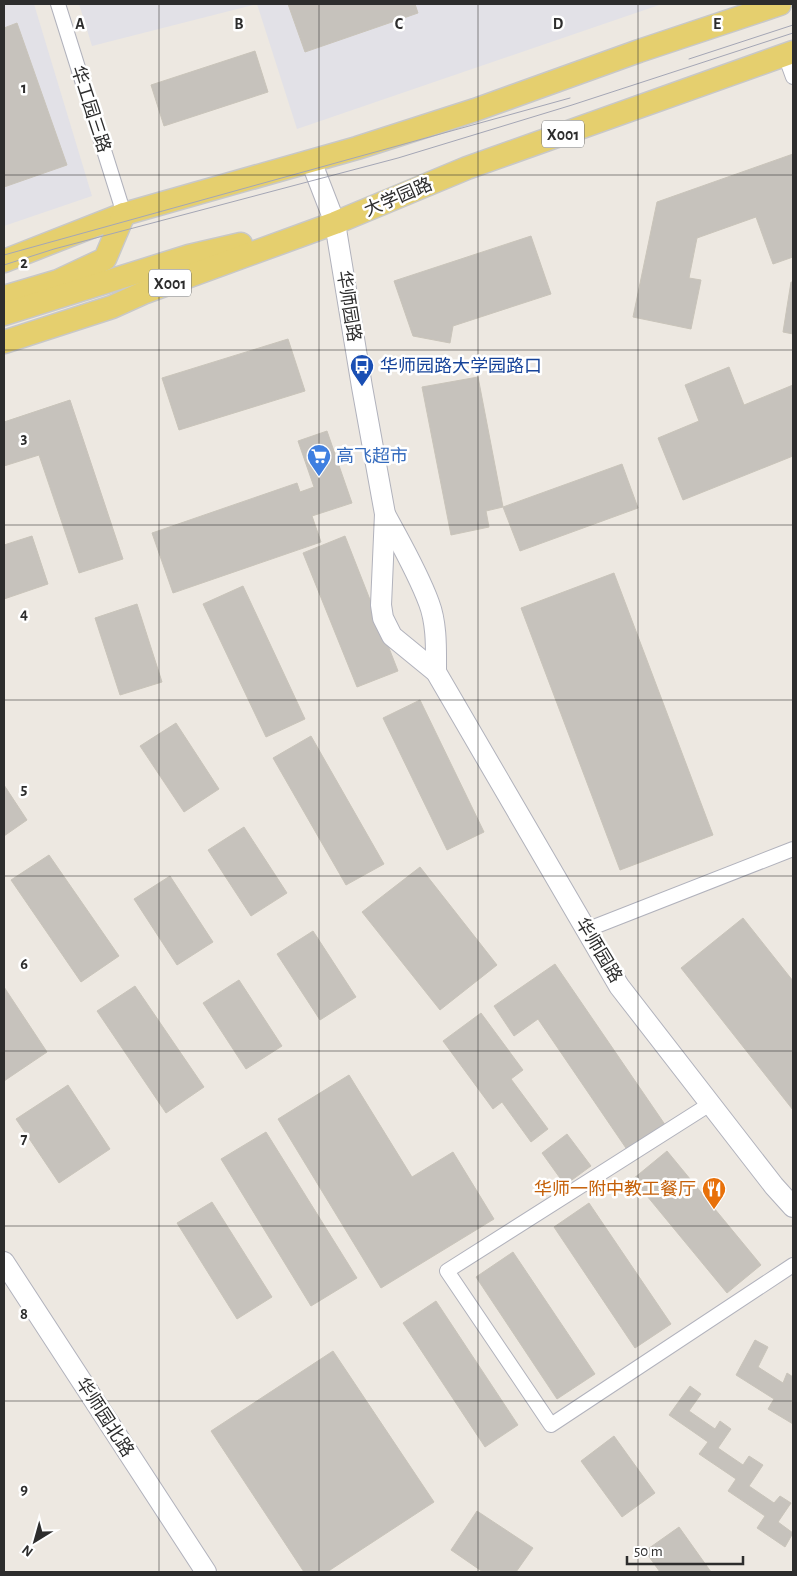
<svg xmlns="http://www.w3.org/2000/svg" width="797" height="1576" viewBox="0 0 797 1576" font-family="'Alegreya Sans','Noto Sans SC',sans-serif">
  <style>
    .industrial { fill: #e2e1e7 }
    .building { fill: #c6c2bc; stroke: #c9c4ba }
    .lines { fill: none; stroke-linecap: round; stroke-linejoin: round }
    .street-casing { stroke: #b1b2bc; stroke-width: 16 }
    .secondary-casing { stroke: #b1b2bc; stroke-width: 22 }
    .primary-casing { stroke: #c8c8c8; stroke-width: 25 }
    .street { stroke: #fff; stroke-width: 14 }
    .secondary { stroke: #fff; stroke-width: 20 }
    .primary { stroke: #e5cf6e; stroke-width: 22 }
    .tram { stroke: #a4a6b5; stroke-width: 1 }
    .grid { fill: none; stroke: #2d2d2d; stroke-width: 1; stroke-opacity: 0.55 }
    .labels { text-anchor: middle; stroke-width: 5; stroke-linejoin: round; paint-order: stroke }
    .shield { fill: #fff; stroke: #6c6c6c; stroke-width: 1 }
    .shield-label { font-size: 16px; font-weight: bold; fill: #2d2d2d }
    .street-label { font-size: 18px; fill: #2d2d2d; stroke: #fff }
    .transit-label { font-size: 18px; fill: #164399; stroke: #fff; text-anchor: start }
    .shop-label { font-size: 18px; fill: #366cbe; stroke: #fff; text-anchor: start }
    .food-label { font-size: 18px; fill: #c56008; stroke: #fff; text-anchor: end }
    .grid-label { font-size: 16px; text-anchor: middle; font-weight: bold; fill: #2d2d2d; stroke: #fff; stroke-width: 5; stroke-linejoin: round; paint-order: stroke }
  </style>
  <rect width="100%" height="100%" fill="#ede8e1"/>
  <g class="industrial">
    <polygon points="4,4 34,4 92,196 4,226"/>
    <polygon points="79,4 662,4 297,129 257,4 92,46"/>
  </g>
  <g class="building">
    <polygon points="288,4 415,4 418,13 305,52"/>
    <polygon points="17,23 67,165 4,187 4,28"/>
    <polygon points="255,51 268,92 164,126 151,85"/>
    <polygon points="793,154 793,257 773,264 756,217 697,238 689,278 701,280 691,329 633,317 657,202"/>
    <polygon points="531,236 551,294 453,326 450,343 413,336 394,281"/>
    <polygon points="791,282 793,282 793,334 783,332"/>
    <polygon points="288,339 305,391 179,430 162,378"/>
    <polygon points="729,367 744,405 793,385 793,456 683,500 658,438 699,421 685,385"/>
    <polygon points="478,377 503,507 486,511 489,527 451,535 422,387"/>
    <polygon points="70,400 123,559 79,573 39,455 4,466 4,422"/>
    <polygon points="327,431 352,503 312,516 321,542 173,593 152,533 297,483 300,492 314,487 298,441"/>
    <polygon points="622,464 638,508 520,551 503,507"/>
    <polygon points="32,536 48,584 4,599 4,545"/>
    <polygon points="345,536 398,671 357,687 303,553"/>
    <polygon points="614,573 713,835 620,870 521,608"/>
    <polygon points="243,586 305,719 266,737 203,604"/>
    <polygon points="137,604 162,682 120,695 95,618"/>
    <polygon points="420,700 484,832 447,850 383,718"/>
    <polygon points="176,723 219,789 184,812 140,746"/>
    <polygon points="311,736 384,864 346,885 273,758"/>
    <polygon points="4,785 27,820 4,836"/>
    <polygon points="244,827 287,893 251,916 208,850"/>
    <polygon points="49,855 119,956 81,982 11,880"/>
    <polygon points="420,867 497,965 440,1010 362,912"/>
    <polygon points="170,876 213,942 177,965 134,899"/>
    <polygon points="743,918 793,981 793,1110 681,968"/>
    <polygon points="313,931 356,997 320,1020 277,954"/>
    <polygon points="555,964 668,1129 630,1154 538,1019 514,1036 494,1006"/>
    <polygon points="239,980 282,1046 246,1069 203,1003"/>
    <polygon points="135,986 204,1087 166,1113 97,1011"/>
    <polygon points="4,987 47,1052 4,1081"/>
    <polygon points="481,1013 523,1070 511,1079 548,1129 531,1142 502,1102 493,1109 443,1041"/>
    <polygon points="349,1075 412,1177 453,1152 494,1219 381,1288 278,1119"/>
    <polygon points="68,1085 110,1149 59,1183 16,1119"/>
    <polygon points="266,1132 357,1278 311,1306 221,1159"/>
    <polygon points="567,1134 591,1166 565,1185 542,1153"/>
    <polygon points="667,1151 761,1265 727,1293 633,1179"/>
    <polygon points="212,1202 272,1297 237,1319 177,1223"/>
    <polygon points="589,1203 671,1324 635,1348 554,1227"/>
    <polygon points="513,1252 595,1374 557,1399 476,1277"/>
    <polygon points="436,1301 518,1425 485,1447 403,1323"/>
    <polygon points="755,1340 768,1347 758,1367 783,1383 787,1373 793,1377 793,1399 791,1402 793,1403 793,1424 768,1409 774,1399 736,1375"/>
    <polygon points="333,1351 434,1502 327,1572 304,1572 211,1431"/>
    <polygon points="690,1386 701,1394 689,1411 715,1429 720,1421 731,1429 718,1448 743,1465 749,1456 763,1465 749,1486 774,1503 780,1496 791,1503 778,1522 793,1533 785,1547 757,1528 765,1516 728,1491 736,1479 699,1454 708,1442 669,1415"/>
    <polygon points="614,1436 655,1493 622,1517 581,1461"/>
    <polygon points="477,1511 533,1548 516,1572 483,1572 451,1550"/>
    <polygon points="679,1527 711,1572 660,1572 645,1551"/>
  </g>
  <g class="lines">
    <g class="street-casing">
      <g id="street">
        <polyline points="58,4 124,214"/>
        <polyline points="785,55 793,77"/>
        <polyline points="586,930 793,849"/>
        <polyline points="710,1104 447,1271 551,1425 793,1265"/>
      </g>
    </g>
    <g class="secondary-casing">
      <g id="secondary">
        <polyline points="311,161 335,223 362,387 385,514 381,605 383,618 392,636 436,672 619,986 774,1186 793,1207"/>
        <path d="M386 516C401 544 418 573 429 603 437 624 436 649 436 672"/>
        <polyline points="4,1262 206,1572"/>
      </g>
    </g>
    <g class="primary-casing">
      <g id="primary">
        <polyline points="4,261 124,214 357,148 475,110 639,51 780,4"/>
        <polyline points="4,297 58,281 105,259 124,214"/>
        <polyline points="4,314 189,256 241,244"/>
        <polyline points="4,342 112,307 143,293 335,223 467,168 793,52"/>
      </g>
    </g>
    <use href="#street" class="street"/>
    <use href="#secondary" class="secondary"/>
    <use href="#primary" class="primary"/>
    <g class="tram">
      <polyline points="689,59 793,25"/>
      <polyline points="4,255 570,98"/>
      <polyline points="4,265 54,249 398,158 572,105 793,33"/>
    </g>
  </g>
  <path class="grid" d="M159 4V1572M319 4V1572M478 4V1572M638 4V1572M4 175H793M4 350H793M4 525H793M4 700H793M4 876H793M4 1051H793M4 1226H793M4 1401H793"/>
  <defs>
    <g id="bus-pin" transform="scale(1.25)"><path d="M0 17L-7.5 6A9.5 9.5 0 1 1 7.5 6Z" fill="#1a4fb4" stroke="#fff"/><path d="M-5-6H5V4H4V6H2V4H-2V6H-4V4H-5ZM-3.5-4V0h7V-4ZM-3.5 1.2v1.5H-2V1.2ZM2 1.2v1.5H3.5V1.2Z" fill="#fff"/></g>
    <g id="supermarket-pin" transform="scale(1.25)"><path d="M0 17L-7.5 6A9.5 9.5 0 1 1 7.5 6Z" fill="#3f7fe0" stroke="#fff"/><path d="M-6-5.5h2.5l.6 2H6L4.5 2H-2.5L-4.4-4H-6ZM-1.5 3.2a1.3 1.3 0 1 0 .1 0ZM3 3.2a1.3 1.3 0 1 0 .1 0Z" fill="#fff"/></g>
    <g id="restaurant-pin" transform="scale(1.25)"><path d="M0 17L-7.5 6A9.5 9.5 0 1 1 7.5 6Z" fill="#e8710a" stroke="#fff"/><path d="M-5-6h1v4h1v-4h1v4h1v-4h1v5L-1.5 .5V6h-2V.5L-5-1ZM5-6V6H3V1.5H1.5Q1.5-4 5-6Z" fill="#fff"/></g>
  </defs>
  <g fill-rule="evenodd">
    <use href="#bus-pin" x="362" y="366"/>
    <use href="#supermarket-pin" x="319" y="456"/>
    <use href="#restaurant-pin" x="714" y="1189"/>
  </g>
  <g class="labels">
    <g class="shield">
      <rect x="542" y="120.5" width="42" height="27" rx="4"/>
      <rect x="149" y="269.5" width="42" height="27" rx="4"/>
    </g>
    <g class="shield-label">
      <text x="563" y="140">X001</text>
      <text x="170" y="289">X001</text>
    </g>
    <g class="street-label">
      <text transform="translate(91 109) rotate(72)" y="6">华工园三路</text>
      <text transform="translate(398 197) rotate(-23)" y="6">大学园路</text>
      <text transform="translate(349 306) rotate(81)" y="6">华师园路</text>
      <text transform="translate(599 950) rotate(59)" y="6">华师园路</text>
      <text transform="translate(105 1417) rotate(57)" y="6">华师园北路</text>
    </g>
    <g class="transit-label">
      <text x="380" y="372">华师园路大学园路口</text>
    </g>
    <g class="shop-label">
      <text x="336" y="462">高飞超市</text>
    </g>
    <g class="food-label">
      <text x="696" y="1195">华师一附中教工餐厅</text>
    </g>
  </g>
  <g class="grid-label">
    <text x="80" y="29">A</text>
    <text x="239" y="29">B</text>
    <text x="399" y="29">C</text>
    <text x="558" y="29">D</text>
    <text x="717" y="29">E</text>
    <text x="24" y="93">1</text>
    <text x="24" y="268">2</text>
    <text x="24" y="443">3</text>
    <text x="24" y="619">4</text>
    <text x="24" y="794">5</text>
    <text x="24" y="969">6</text>
    <text x="24" y="1144">7</text>
    <text x="24" y="1319">8</text>
    <text x="24" y="1494">9</text>
  </g>
  <rect width="797" height="1576" fill="none" stroke="#2d2d2d" stroke-width="10"/>
  <g transform="translate(35 1541) rotate(217)" stroke="#ffffff" stroke-width="4" paint-order="stroke">
  <path d="M0-4L9 19L0 12L-9 19Z" fill="#2d2d2d"/>
  <text y="-8" font-size="14" font-weight="bold" text-anchor="middle" fill="#2d2d2d">N</text>
  </g>
  <path d="M627 1556v8h116v-8" fill="none" stroke="#2d2d2d" stroke-width="2.5"/>
  <text x="634" y="1556" font-size="15" fill="#2d2d2d" stroke="#ffffff" stroke-width="4" paint-order="stroke">50 m</text>
</svg>
